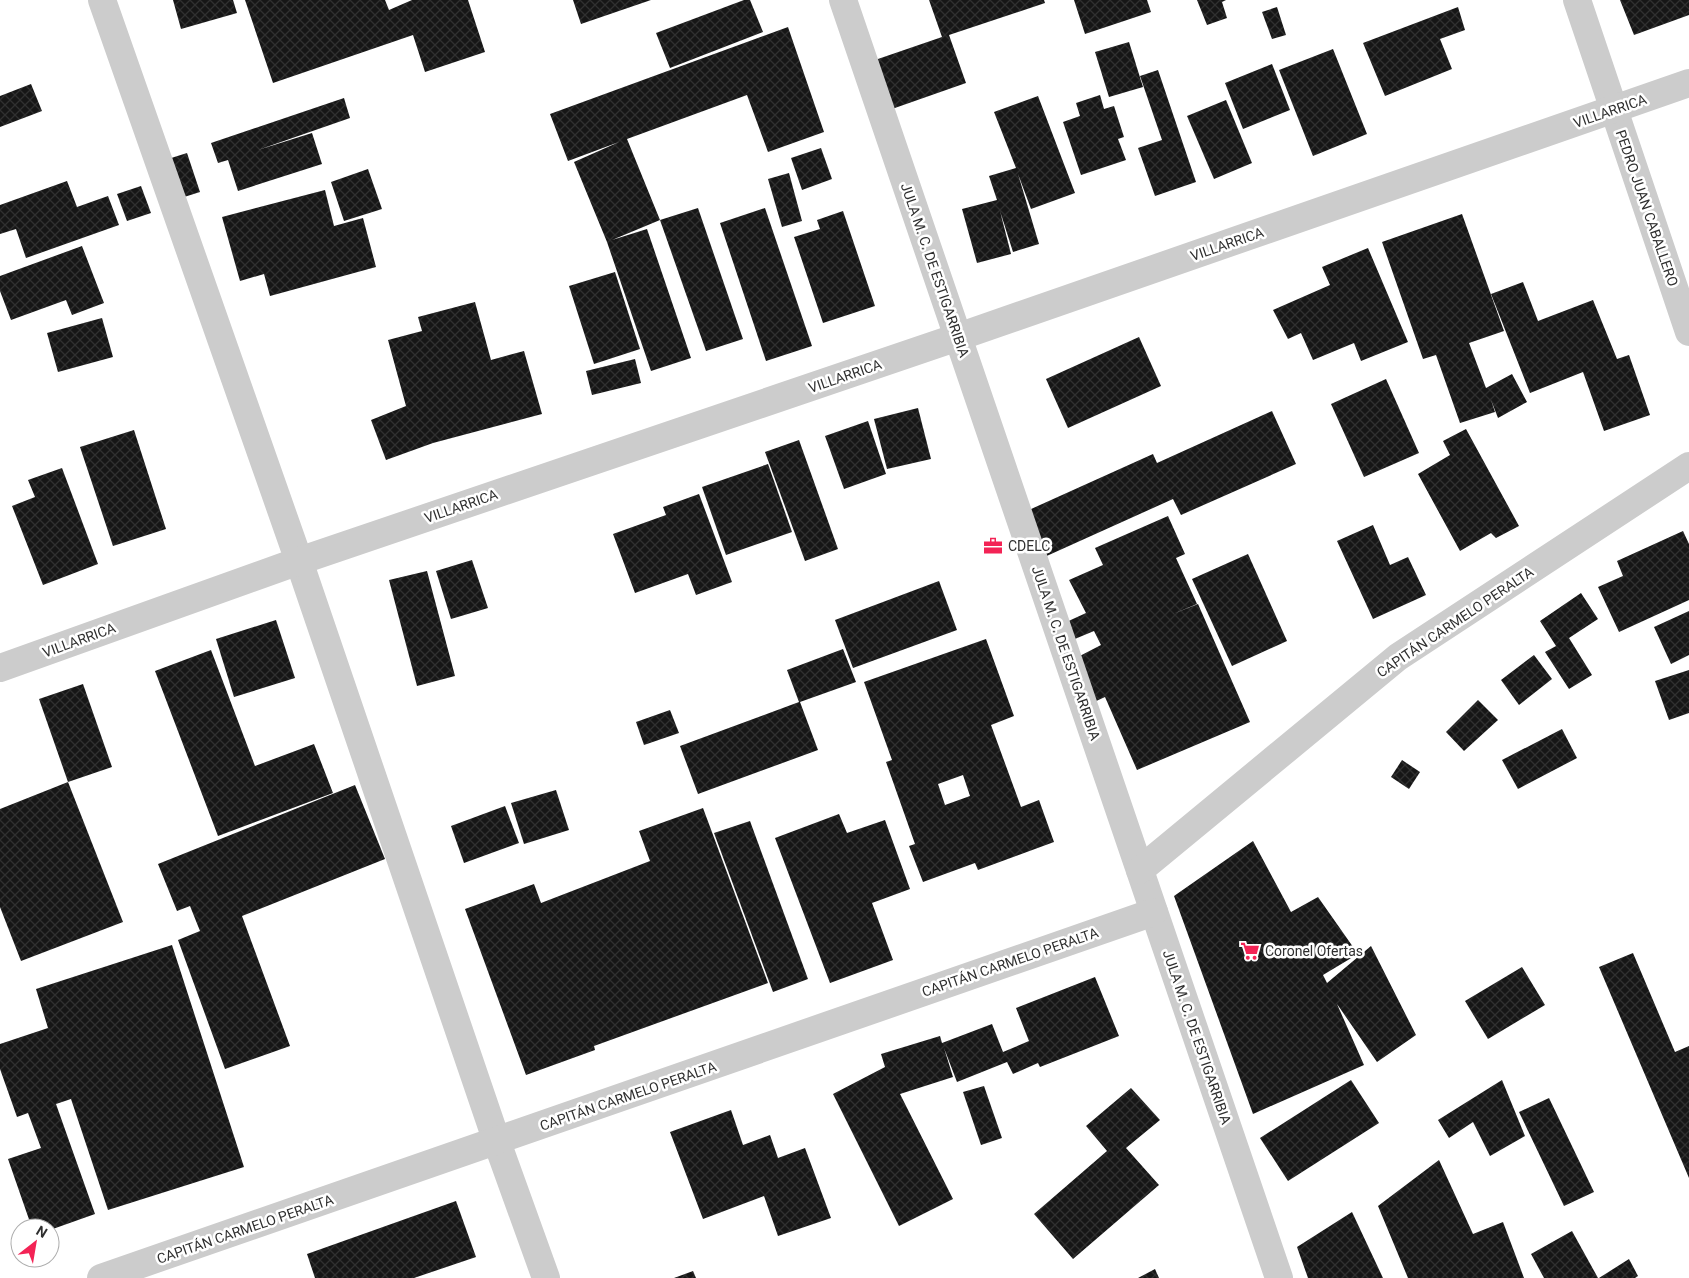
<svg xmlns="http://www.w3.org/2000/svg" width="1689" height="1278" viewBox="0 0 1689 1278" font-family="Roboto,sans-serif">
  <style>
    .building { fill: url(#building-cross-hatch); fill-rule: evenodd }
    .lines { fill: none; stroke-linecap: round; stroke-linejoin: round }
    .minor { stroke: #ccc; stroke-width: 28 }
    .labels { text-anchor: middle; stroke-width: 5; stroke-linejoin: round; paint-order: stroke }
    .street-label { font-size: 14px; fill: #2f2f2f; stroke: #fff }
    .poi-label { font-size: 14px; fill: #2f2f2f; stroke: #fff; text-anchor: start }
  </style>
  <defs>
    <pattern id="building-cross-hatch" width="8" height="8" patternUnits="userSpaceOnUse" patternTransform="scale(1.25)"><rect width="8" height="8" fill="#161616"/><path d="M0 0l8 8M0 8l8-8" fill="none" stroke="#303030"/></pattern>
  </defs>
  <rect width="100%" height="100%" fill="#fff"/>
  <g class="building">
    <polygon points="173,0 233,0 237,13 181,29"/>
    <polygon points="245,0 385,0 389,10 412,0 468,0 485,52 425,72 413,35 273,83"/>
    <polygon points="573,0 651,0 581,24"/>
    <polygon points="744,0 750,0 763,32 670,68 656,33"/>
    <polygon points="929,0 1044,0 1045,3 949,35 966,83 892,109 875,60 942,37"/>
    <polygon points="1074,0 1147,0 1151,12 1085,34"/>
    <polygon points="1197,0 1226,0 1222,2 1227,18 1207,25"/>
    <polygon points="1620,0 1689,0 1689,15 1634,35"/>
    <polygon points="1277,7 1286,35 1272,39 1262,12"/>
    <polygon points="1458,7 1465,30 1440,39 1452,69 1385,96 1363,43"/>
    <polygon points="788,27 824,132 768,152 747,95 627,139 660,220 612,240 647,229 691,358 651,371 607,242 574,162 619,142 568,161 550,114"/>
    <polygon points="1129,42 1143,87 1109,97 1095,52"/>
    <polygon points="1333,49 1367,134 1313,156 1279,70"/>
    <polygon points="1272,64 1290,110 1243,129 1225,83"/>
    <polygon points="1158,70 1196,182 1155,196 1138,148 1162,140 1140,76"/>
    <polygon points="31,84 42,111 0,127 0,96"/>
    <polygon points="1100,95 1104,109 1114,106 1124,137 1118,139 1126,160 1081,175 1063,122 1080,116 1076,103"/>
    <polygon points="1038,96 1075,193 1031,209 1018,174 1039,244 1013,252 1000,211 1011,254 977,263 962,209 997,200 989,176 1016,168 994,112"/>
    <polygon points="344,98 350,118 258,150 312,133 322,164 238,191 228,160 218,163 211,143"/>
    <polygon points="1226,100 1252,163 1214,179 1187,116"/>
    <polygon points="821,148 832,179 802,190 791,158"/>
    <polygon points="187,153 200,192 181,198 168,159"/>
    <polygon points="368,169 382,209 344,221 331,182"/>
    <polygon points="789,173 802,221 782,227 768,179"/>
    <polygon points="67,181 77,207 108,196 119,225 26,258 16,229 0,234 0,205"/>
    <polygon points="141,186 151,213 127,221 117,194"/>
    <polygon points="325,190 334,226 363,218 376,267 270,296 264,274 240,281 222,217"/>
    <polygon points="698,208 743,339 706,351 660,220"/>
    <polygon points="765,208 812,346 766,361 720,223"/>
    <polygon points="843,211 875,306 823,323 794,237 820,229 817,220"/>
    <polygon points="1462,214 1504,331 1469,343 1486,388 1512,374 1527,402 1498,418 1491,400 1495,412 1460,423 1436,355 1423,359 1382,242"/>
    <polygon points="82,246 104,303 72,315 66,300 11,320 0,291 0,276"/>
    <polygon points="1368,248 1408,342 1361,361 1354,343 1313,360 1301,333 1288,339 1273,310 1330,285 1322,267"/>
    <polygon points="615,272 640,349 594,364 569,286"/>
    <polygon points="1523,282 1538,321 1593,300 1617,359 1629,355 1650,415 1604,431 1583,372 1530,393 1491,294"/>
    <polygon points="475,302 491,360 524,351 542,414 433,443 386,460 371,420 406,406 388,340 422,331 418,317"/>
    <polygon points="102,318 113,357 58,372 47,333"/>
    <polygon points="1139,337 1161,386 1068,428 1046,379"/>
    <polygon points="635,359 641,383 592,395 586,371"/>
    <polygon points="1386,379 1419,453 1364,477 1331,404"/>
    <polygon points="918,408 931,459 887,469 874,419"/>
    <polygon points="1272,411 1296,464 1181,515 1173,499 1040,559 1020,514 1153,454 1157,463"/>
    <polygon points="868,421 886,474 844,489 825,436"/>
    <polygon points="1466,429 1519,526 1496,538 1491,533 1460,551 1418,474 1450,455 1443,441"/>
    <polygon points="134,430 166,529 113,546 80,447"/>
    <polygon points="799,440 838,549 805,561 765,452"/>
    <polygon points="768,464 792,532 726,555 702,487"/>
    <polygon points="62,468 98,564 43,585 12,506 35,497 28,480"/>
    <polygon points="699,494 732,582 696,595 688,574 635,593 613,534 666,515 663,507"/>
    <polygon points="1168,516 1185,554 1176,558 1197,604 1173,614 1198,604 1250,722 1137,770 1105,697 1092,703 1072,660 1101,645 1094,631 1070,641 1062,624 1086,613 1069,580 1103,565 1095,548"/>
    <polygon points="1373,525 1390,565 1408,557 1426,595 1373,619 1337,541"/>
    <polygon points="1683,531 1689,544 1689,600 1619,632 1598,587 1623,576 1617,561"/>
    <polygon points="1248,554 1287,641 1232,666 1192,579"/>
    <polygon points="472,560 488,608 451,619 436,571"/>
    <polygon points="427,571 455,676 417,686 389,580"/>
    <polygon points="939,581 957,630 853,668 835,620"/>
    <polygon points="1581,593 1598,619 1569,638 1592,675 1569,689 1545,652 1556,646 1540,621"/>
    <polygon points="1689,611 1689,655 1671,664 1654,627"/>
    <polygon points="276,620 295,678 234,697 216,639"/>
    <path d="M986 639 1014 716 991 725 1021 807 1039 800 1054 842 978 870 975 863 923 882 909 846 915 844 886 762 892 760 864 682ZM963 775 970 796 945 805 938 784Z"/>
    <polygon points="843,649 856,682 800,702 818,750 698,794 680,746 799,702 787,670"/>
    <polygon points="211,650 255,766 314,744 333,793 218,836 155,671"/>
    <polygon points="1534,655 1552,679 1519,705 1501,680"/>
    <polygon points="1689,670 1689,713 1669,720 1655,681"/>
    <polygon points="83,684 112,767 68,782 39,699"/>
    <polygon points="1478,700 1498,720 1464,751 1446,732"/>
    <polygon points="670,710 679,733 644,745 636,722"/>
    <polygon points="1562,729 1577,758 1518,789 1502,760"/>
    <polygon points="1402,760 1420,772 1409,789 1391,777"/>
    <polygon points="68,782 123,922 21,961 0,907 0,809"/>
    <polygon points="355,785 385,859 242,916 290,1046 225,1069 178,940 200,931 190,906 177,911 158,864"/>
    <polygon points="556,790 569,830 524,844 511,803"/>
    <polygon points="505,806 519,843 464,863 451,826"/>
    <polygon points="703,808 768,983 594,1046 595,1050 526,1075 465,909 534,884 541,903 650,861 639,831"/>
    <polygon points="839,814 847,833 885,820 910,889 872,903 893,960 830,983 775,838"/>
    <polygon points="750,821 808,979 773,992 714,833"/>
    <polygon points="1253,841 1291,912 1318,897 1358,954 1323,975 1327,983 1371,946 1416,1035 1377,1062 1337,1004 1364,1065 1253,1114 1174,896"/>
    <polygon points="172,945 244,1167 108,1210 71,1099 56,1104 95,1214 50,1230 50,1228 32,1228 8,1159 41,1148 28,1113 17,1117 0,1069 0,1044 48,1028 36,989"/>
    <polygon points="1633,953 1675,1052 1689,1046 1689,1178 1599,967"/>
    <polygon points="1522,967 1545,1005 1488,1039 1465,1001"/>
    <polygon points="1095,977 1119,1036 1040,1067 1038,1063 1013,1074 1007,1062 957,1082 944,1048 953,1077 900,1094 953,1199 899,1226 833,1094 885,1067 881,1054 940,1036 942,1043 992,1024 1003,1052 1029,1041 1016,1008"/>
    <polygon points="1351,1080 1379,1123 1288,1181 1260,1138"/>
    <polygon points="1502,1080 1525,1136 1490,1156 1473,1122 1449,1138 1438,1120"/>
    <polygon points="984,1086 1002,1138 981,1145 963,1092"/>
    <polygon points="1131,1088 1160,1120 1126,1148 1159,1185 1073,1259 1034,1214 1107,1151 1086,1126"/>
    <polygon points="1549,1098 1594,1192 1564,1206 1519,1112"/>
    <polygon points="731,1110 743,1145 770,1135 778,1158 805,1148 831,1218 778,1236 764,1196 703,1219 670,1132"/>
    <polygon points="1439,1160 1473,1234 1503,1222 1524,1278 1408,1278 1378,1206"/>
    <polygon points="456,1201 476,1257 414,1278 315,1278 307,1254"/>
    <polygon points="1352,1212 1383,1278 1308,1278 1297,1247"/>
    <polygon points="1572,1231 1598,1278 1544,1278 1531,1254"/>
    <polygon points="1629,1259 1638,1276 1635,1278 1599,1278"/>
    <polygon points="1155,1269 1159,1278 1138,1278"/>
    <polygon points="693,1271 696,1278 674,1278"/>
  </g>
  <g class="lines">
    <g class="minor">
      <polyline points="102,0 299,561 497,1142 546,1278"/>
      <polyline points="843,0 1279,1278"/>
      <polyline points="1577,0 1689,332"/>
      <polyline points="0,668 299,561 958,337 1689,83"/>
      <polyline points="1140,870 1398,657 1689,466"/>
      <polyline points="101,1278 1154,912"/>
    </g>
  </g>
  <defs>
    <g id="office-bare" transform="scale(1.5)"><path d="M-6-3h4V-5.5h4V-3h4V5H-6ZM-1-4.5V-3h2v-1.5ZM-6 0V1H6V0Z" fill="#f32355" stroke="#fff" stroke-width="2.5" paint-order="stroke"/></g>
    <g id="supermarket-bare" transform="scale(1.5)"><path d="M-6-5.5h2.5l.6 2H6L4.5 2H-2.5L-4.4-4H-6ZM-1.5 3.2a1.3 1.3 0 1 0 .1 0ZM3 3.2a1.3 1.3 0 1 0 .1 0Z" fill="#f32355" stroke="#fff" stroke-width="2.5" paint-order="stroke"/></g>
  </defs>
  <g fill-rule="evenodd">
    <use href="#office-bare" x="993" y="546"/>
    <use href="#supermarket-bare" x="1250" y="951"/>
  </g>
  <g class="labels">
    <g class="street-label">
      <text transform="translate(1610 111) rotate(-19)" y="5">VILLARRICA</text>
      <text transform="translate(1647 208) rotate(71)" y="5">PEDRO JUAN CABALLERO</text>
      <text transform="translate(1227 244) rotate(-19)" y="5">VILLARRICA</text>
      <text transform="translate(935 270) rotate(71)" y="5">JULA M. C. DE ESTIGARRIBIA</text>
      <text transform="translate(845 376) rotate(-19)" y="5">VILLARRICA</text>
      <text transform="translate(461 506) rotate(-19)" y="5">VILLARRICA</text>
      <text transform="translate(1455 622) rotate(-34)" y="5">CAPITÁN CARMELO PERALTA</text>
      <text transform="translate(79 640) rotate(-20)" y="5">VILLARRICA</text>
      <text transform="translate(1066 653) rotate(71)" y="5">JULA M. C. DE ESTIGARRIBIA</text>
      <text transform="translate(1010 962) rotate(-19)" y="5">CAPITÁN CARMELO PERALTA</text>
      <text transform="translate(1197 1037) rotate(71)" y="5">JULA M. C. DE ESTIGARRIBIA</text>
      <text transform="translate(628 1096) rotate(-19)" y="5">CAPITÁN CARMELO PERALTA</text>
      <text transform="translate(245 1229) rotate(-19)" y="5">CAPITÁN CARMELO PERALTA</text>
    </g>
    <g class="poi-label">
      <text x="1008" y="551">CDELC</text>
      <text x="1265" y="956">Coronel Ofertas</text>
    </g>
  </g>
  <g transform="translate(35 1243) rotate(31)"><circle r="24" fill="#ffffff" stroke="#acacac"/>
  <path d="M0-4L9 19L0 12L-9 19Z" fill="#f32355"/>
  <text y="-8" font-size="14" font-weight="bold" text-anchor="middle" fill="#2f2f2f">N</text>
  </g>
</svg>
